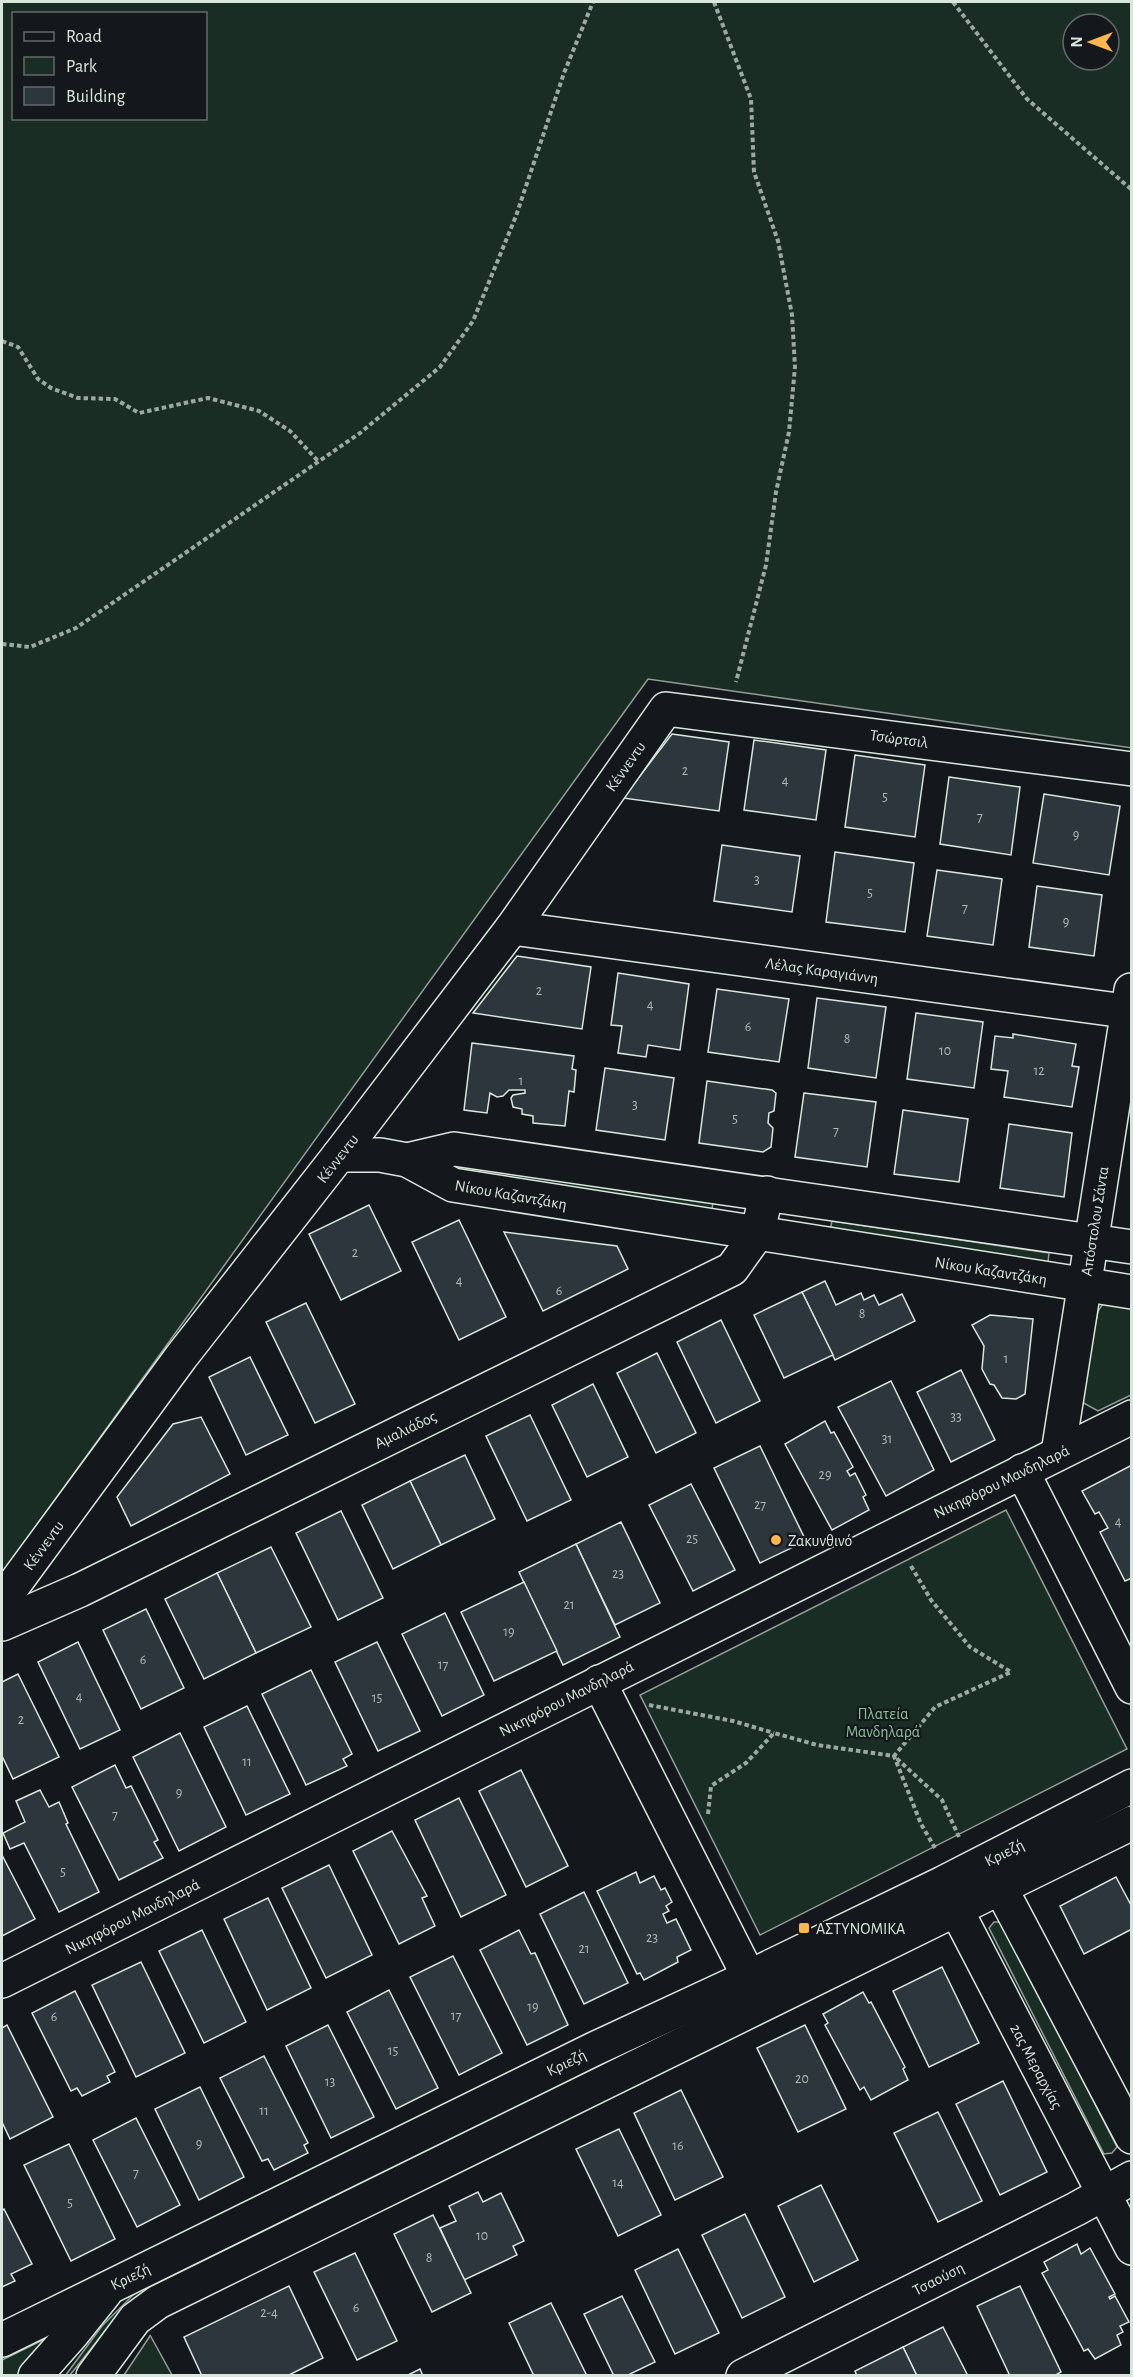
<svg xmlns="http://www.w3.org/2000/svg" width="1133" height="2377" viewBox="0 0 1133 2377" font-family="'Alegreya Sans',sans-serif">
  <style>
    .green { fill: #1a2d24; stroke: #939e99; stroke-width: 1.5; fill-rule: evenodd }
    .building { fill: #2c363c; stroke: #d8e6dc; stroke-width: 1.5 }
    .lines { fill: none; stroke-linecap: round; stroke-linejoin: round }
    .minor-casing { stroke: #d8e6dc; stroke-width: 36 }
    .path { stroke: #9da8a2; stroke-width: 4; stroke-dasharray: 4.5 3; stroke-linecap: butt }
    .minor { stroke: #14181c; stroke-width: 33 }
    .poi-dot { fill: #ffb74d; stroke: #14181c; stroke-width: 2 }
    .labels { text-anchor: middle; stroke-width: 4.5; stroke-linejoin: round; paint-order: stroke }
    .number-label { font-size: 14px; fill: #adbab4 }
    .street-label { font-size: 16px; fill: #d8e6dc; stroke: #14181c }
    .poi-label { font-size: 16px; fill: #d8e6dc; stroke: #14181c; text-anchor: start }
    .park-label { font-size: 16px; fill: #8ac095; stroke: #14181c }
  </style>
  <rect width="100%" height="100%" fill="#14181c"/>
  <g class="green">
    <path d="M2 2H1131L1132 748 648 679 2 1573ZM14 14H206V118H14ZM1073 24H1109V60H1073Z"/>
    <polygon points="448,1161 713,1202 712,1209 446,1169"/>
    <polygon points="832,1221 1049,1253 1048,1262 830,1230"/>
    <polygon points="1105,1301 1131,1304 1131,1395 1098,1411 1080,1401 1098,1311"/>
    <polygon points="1006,1510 1127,1749 760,1935 640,1695"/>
    <polygon points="994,1922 1002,1922 1117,2147 1112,2153 1104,2154 989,1928"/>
    <polygon points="722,2001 724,2005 154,2287 125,2306 70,2375 65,2376 102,2326 136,2292"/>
    <polygon points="55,2334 23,2375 2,2376 2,2360"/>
    <polygon points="150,2335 172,2375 124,2375 150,2336"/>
  </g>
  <g class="building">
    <polygon points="672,734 729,742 719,811 623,798"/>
    <polygon points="754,740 826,750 816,820 744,810"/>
    <polygon points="855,755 925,765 915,837 845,827"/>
    <polygon points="949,777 1020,787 1011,855 940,844"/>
    <polygon points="1044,794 1120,806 1109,875 1033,863"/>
    <polygon points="722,845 800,856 792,912 714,901"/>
    <polygon points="835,852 914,863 905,932 826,922"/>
    <polygon points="937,870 1002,879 993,945 927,936"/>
    <polygon points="1037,886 1102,895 1094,956 1029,947"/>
    <polygon points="517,956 591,967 582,1029 473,1013"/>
    <polygon points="618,973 689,984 680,1050 648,1045 646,1057 618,1053 622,1026 611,1025"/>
    <polygon points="717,989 789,999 779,1062 708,1052"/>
    <polygon points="817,998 886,1007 876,1078 808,1068"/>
    <polygon points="916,1013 983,1022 974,1088 907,1079"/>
    <polygon points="1013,1034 1076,1044 1072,1066 1079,1067 1072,1107 1004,1097 1008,1071 991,1069 995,1036 1013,1038"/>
    <polygon points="472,1043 574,1056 572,1069 576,1070 574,1092 569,1091 565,1126 533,1123 533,1116 522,1114 522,1109 513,1107 511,1098 513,1095 525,1093 525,1090 509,1090 503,1096 497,1097 490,1093 487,1113 464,1110"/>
    <polygon points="605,1068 674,1078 665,1140 596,1130"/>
    <polygon points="707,1081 772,1090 776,1093 774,1111 769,1113 768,1123 773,1128 771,1147 763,1152 699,1143"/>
    <polygon points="804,1093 876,1102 867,1167 795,1157"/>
    <polygon points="903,1110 968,1119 959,1182 894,1174"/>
    <polygon points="1009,1124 1072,1133 1064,1197 1000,1188"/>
    <polygon points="369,1205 401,1271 341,1300 309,1234"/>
    <polygon points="459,1220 506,1317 459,1340 412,1242"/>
    <polygon points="504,1232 617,1246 628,1269 543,1311"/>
    <polygon points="825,1281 836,1305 861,1293 864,1300 874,1295 879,1305 902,1294 915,1321 835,1360 802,1292"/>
    <polygon points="802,1292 833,1355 784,1378 754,1315"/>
    <polygon points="306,1303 355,1404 315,1423 266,1322"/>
    <polygon points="990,1315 1033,1319 1025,1394 1016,1399 1002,1398 994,1385 990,1384 982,1369 984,1346 972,1325"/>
    <polygon points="721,1320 760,1401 716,1423 677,1342"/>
    <polygon points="657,1353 696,1433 656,1453 617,1373"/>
    <polygon points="250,1357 288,1435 246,1455 209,1377"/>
    <polygon points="961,1370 995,1440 951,1462 917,1392"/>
    <polygon points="891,1381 934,1470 886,1496 838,1407"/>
    <polygon points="593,1384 628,1457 587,1477 552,1405"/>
    <polygon points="530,1415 571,1500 527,1521 486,1436"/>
    <polygon points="201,1417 230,1474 131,1526 117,1497 173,1424"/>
    <polygon points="825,1421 831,1433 834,1432 853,1467 847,1471 850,1476 855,1473 866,1495 863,1497 869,1510 832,1530 785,1444"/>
    <polygon points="760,1446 806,1541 760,1563 714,1468"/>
    <polygon points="465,1455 495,1519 441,1545 410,1481"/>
    <polygon points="1132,1465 1132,1578 1125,1581 1100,1532 1108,1528 1099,1512 1095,1514 1082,1491"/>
    <polygon points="410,1481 441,1545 393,1569 362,1505"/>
    <polygon points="691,1484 735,1570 693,1591 649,1505"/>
    <polygon points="341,1511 383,1598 338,1620 296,1533"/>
    <polygon points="621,1522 660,1603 615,1625 576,1544"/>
    <polygon points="576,1544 620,1637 563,1665 519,1572"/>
    <polygon points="271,1547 311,1627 256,1653 217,1573"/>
    <polygon points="217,1573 256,1653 204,1679 165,1599"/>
    <polygon points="524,1582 557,1651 494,1681 461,1612"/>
    <polygon points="146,1609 184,1688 141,1709 103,1630"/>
    <polygon points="445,1613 484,1695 442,1716 402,1634"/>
    <polygon points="78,1642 120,1730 80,1749 38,1662"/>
    <polygon points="377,1642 420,1731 378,1751 335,1662"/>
    <polygon points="311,1670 352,1754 343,1759 347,1766 306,1785 262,1694"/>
    <polygon points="18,1674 59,1757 13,1779 2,1756 2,1682"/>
    <polygon points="247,1706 290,1794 246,1815 204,1727"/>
    <polygon points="180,1733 226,1827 179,1851 133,1757"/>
    <polygon points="115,1765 126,1788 131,1786 158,1840 154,1842 163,1858 119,1880 72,1787"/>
    <polygon points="521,1770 568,1866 526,1887 479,1791"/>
    <polygon points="40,1790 49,1807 59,1802 68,1823 66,1824 99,1892 59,1912 24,1843 10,1849 3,1833 25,1822 16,1801"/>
    <polygon points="459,1798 506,1895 461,1917 415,1820"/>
    <polygon points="392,1831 427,1896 422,1898 435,1926 399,1944 353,1851"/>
    <polygon points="2,1855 35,1919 2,1936"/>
    <polygon points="329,1865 372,1955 326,1978 282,1888"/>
    <polygon points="636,1872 640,1883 654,1876 661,1890 665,1888 672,1902 666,1906 669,1911 663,1914 667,1923 676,1919 691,1950 677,1957 678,1962 644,1980 640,1973 637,1974 597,1891"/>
    <polygon points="1116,1877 1132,1907 1132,1929 1084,1954 1060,1906"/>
    <polygon points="584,1892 628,1983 584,2004 540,1914"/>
    <polygon points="268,1898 311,1988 267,2010 224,1919"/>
    <polygon points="202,1930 246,2022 204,2043 159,1951"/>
    <polygon points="519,1930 531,1954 535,1953 568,2025 527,2045 480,1950"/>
    <polygon points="453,1956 502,2053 459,2075 410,1977"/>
    <polygon points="141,1962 185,2053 136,2077 92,1985"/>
    <polygon points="942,1967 979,2043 929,2067 893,1991"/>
    <polygon points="389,1990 438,2088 396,2109 347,2012"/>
    <polygon points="75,1991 115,2072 107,2076 110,2082 82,2096 77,2088 71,2091 32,2013"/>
    <polygon points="863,1992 869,2003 871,2002 905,2067 903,2069 908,2080 871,2100 864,2087 860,2090 825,2025 828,2023 823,2014"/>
    <polygon points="7,2025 53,2117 10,2139 2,2122 2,2028"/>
    <polygon points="328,2025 374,2117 331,2138 286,2046"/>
    <polygon points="805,2025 846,2109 798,2132 757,2048"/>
    <polygon points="264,2056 308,2143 304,2145 308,2153 274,2170 268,2159 262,2161 220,2078"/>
    <polygon points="1003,2081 1047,2172 1000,2195 956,2104"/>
    <polygon points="200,2087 244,2177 199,2200 155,2109"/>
    <polygon points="681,2090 723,2177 675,2200 634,2113"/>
    <polygon points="938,2112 982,2201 938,2222 894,2133"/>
    <polygon points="136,2118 180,2205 137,2227 93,2140"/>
    <polygon points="619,2129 661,2215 618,2236 576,2149"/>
    <polygon points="69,2144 115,2239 71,2261 24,2165"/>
    <polygon points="821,2185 858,2260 814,2282 778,2206"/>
    <polygon points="478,2192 483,2202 501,2193 524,2241 513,2246 517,2255 464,2280 440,2228 456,2221 449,2206"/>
    <polygon points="4,2209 32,2264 11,2274 15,2281 2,2287 2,2211"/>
    <polygon points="745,2214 785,2297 742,2318 702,2235"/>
    <polygon points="433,2215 471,2293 432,2312 394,2234"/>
    <polygon points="1077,2244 1081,2254 1090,2248 1115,2294 1109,2297 1110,2299 1115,2296 1129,2322 1120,2326 1123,2332 1117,2335 1121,2345 1095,2359 1088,2349 1084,2351 1042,2273 1048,2270 1044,2262"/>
    <polygon points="678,2249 719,2333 675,2354 635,2270"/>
    <polygon points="355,2253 397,2341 357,2360 314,2272"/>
    <polygon points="289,2286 323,2358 287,2376 202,2376 184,2337"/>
    <polygon points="1020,2286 1061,2372 1054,2376 1010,2376 977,2306"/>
    <polygon points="622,2296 655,2362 626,2376 614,2376 584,2314"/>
    <polygon points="551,2303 587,2376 534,2376 509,2323"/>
    <polygon points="943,2327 968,2376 917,2376 903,2347"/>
    <polygon points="903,2347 917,2376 857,2376 855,2371"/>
    <polygon points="420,2369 423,2376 406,2376"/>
  </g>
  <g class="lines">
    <g class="minor-casing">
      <g id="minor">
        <polyline points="512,928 1132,1012"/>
        <polyline points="339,1155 380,1155 407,1160 453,1185 1132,1292"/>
        <polyline points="407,1160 454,1149 1132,1247"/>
        <polyline points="1058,1453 1131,990"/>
        <polyline points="1022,1471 1132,1687"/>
        <polyline points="2,1601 181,1357 339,1155 512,928 666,709 1132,769"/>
        <polyline points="2,1624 80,1590 732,1269 757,1234 767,1193"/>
        <polyline points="599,1682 749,1977"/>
        <polyline points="990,1868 1132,2137"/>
        <polyline points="946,1890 1132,2248"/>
        <polyline points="2,1981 1132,1417"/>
        <polyline points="2,2340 594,2049 749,1977 943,1883 1132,1786"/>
        <polyline points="35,2376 73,2333 105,2293"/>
        <path d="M93 2376 135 2319 158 2302C482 2141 807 1982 1132 1823"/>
        <polyline points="743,2376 1076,2209 1132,2178"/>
      </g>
    </g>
    <g class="path">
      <polyline points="714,2 751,99 754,172 778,241 792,315 795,367 789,432 776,492 766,565 736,682"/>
      <polyline points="953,2 1027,99 1132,190"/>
      <polyline points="2,341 18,347 38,379 51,388 78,398 115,399 139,413 208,398 259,411 290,431 319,462"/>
      <polyline points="2,644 30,647 76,628 360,433 440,367 473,321 516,216 564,73 593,2"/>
      <polyline points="911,1566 931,1600 970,1647 1011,1672 935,1707 894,1756 942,1800 959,1837"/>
      <polyline points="649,1705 733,1721 774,1733"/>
      <polyline points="708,1814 711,1786 746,1763 774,1733 817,1745 894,1756 921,1824 935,1848"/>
    </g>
    <use href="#minor" class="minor"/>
  </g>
  <g class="poi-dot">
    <circle cx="776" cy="1540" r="6"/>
    <rect x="798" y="1922" width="12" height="12" rx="3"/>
  </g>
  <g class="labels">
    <g class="number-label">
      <text x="685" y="775">2</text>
      <text x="785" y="785">4</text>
      <text x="885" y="801">5</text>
      <text x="980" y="821">7</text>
      <text x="1076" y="839">9</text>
      <text x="757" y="884">3</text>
      <text x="870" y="897">5</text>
      <text x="965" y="912">7</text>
      <text x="1066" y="926">9</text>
      <text x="539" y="995">2</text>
      <text x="650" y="1009">4</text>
      <text x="748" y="1031">6</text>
      <text x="847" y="1043">8</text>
      <text x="945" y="1055">10</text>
      <text x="1039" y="1075">12</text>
      <text x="521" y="1085">1</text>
      <text x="635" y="1109">3</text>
      <text x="735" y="1123">5</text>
      <text x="836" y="1135">7</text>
      <text x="355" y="1257">2</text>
      <text x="459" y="1285">4</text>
      <text x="559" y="1295">6</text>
      <text x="862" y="1318">8</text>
      <text x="1006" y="1363">1</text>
      <text x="956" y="1421">33</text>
      <text x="887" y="1443">31</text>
      <text x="825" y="1479">29</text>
      <text x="760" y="1509">27</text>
      <text x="1118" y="1526">4</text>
      <text x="692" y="1543">25</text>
      <text x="618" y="1578">23</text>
      <text x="569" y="1609">21</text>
      <text x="509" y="1636">19</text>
      <text x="143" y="1664">6</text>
      <text x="443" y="1669">17</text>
      <text x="79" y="1701">4</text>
      <text x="377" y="1702">15</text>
      <text x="21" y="1724">2</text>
      <text x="247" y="1766">11</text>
      <text x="179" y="1797">9</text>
      <text x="115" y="1819">7</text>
      <text x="63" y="1876">5</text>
      <text x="652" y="1942">23</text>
      <text x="584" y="1953">21</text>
      <text x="533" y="2011">19</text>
      <text x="456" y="2020">17</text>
      <text x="54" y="2021">6</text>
      <text x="393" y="2055">15</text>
      <text x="802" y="2083">20</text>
      <text x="330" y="2086">13</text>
      <text x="264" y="2115">11</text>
      <text x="199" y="2148">9</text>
      <text x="678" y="2150">16</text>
      <text x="136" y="2177">7</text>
      <text x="618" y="2187">14</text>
      <text x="70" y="2207">5</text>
      <text x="482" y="2240">10</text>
      <text x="429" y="2262">8</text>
      <text x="356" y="2312">6</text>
      <text x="269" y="2317">2-4</text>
    </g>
    <g class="street-label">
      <text transform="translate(899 738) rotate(8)" y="6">Τσώρτσιλ</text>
      <text transform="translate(625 766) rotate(-55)" y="6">Κέννεντυ</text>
      <text transform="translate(822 970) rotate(8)" y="6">Λέλας Καραγιάννη</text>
      <text transform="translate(337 1158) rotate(-52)" y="6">Κέννεντυ</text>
      <text transform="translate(511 1194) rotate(10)" y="6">Νίκου Καζαντζάκη</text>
      <text transform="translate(1094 1221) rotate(-81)" y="6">Απόστολου Σάντα</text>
      <text transform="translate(991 1270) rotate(9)" y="6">Νίκου Καζαντζάκη</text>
      <text transform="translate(405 1429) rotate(-26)" y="6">Αμαλιάδος</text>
      <text transform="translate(1001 1481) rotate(-26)" y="6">Νικηφόρου Μανδηλαρά</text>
      <text transform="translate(43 1545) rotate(-54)" y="6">Κέννεντυ</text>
      <text transform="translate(566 1698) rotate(-27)" y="6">Νικηφόρου Μανδηλαρά</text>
      <text transform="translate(1004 1852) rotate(-27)" y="6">Κριεζή</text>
      <text transform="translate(132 1916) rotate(-27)" y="6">Νικηφόρου Μανδηλαρά</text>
      <text transform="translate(566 2062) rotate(-26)" y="6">Κριεζή</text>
      <text transform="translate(1037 2066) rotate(62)" y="6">2ας Μεραρχίας</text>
      <text transform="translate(130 2276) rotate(-26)" y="6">Κριεζή</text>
      <text transform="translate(938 2278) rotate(-27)" y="6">Τσαούση</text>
    </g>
    <g class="poi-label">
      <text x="788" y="1546">Ζακυνθινό</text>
      <text x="816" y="1934">ΑΣΤΥΝΟΜΙΚΑ</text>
    </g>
    <g class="park-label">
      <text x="883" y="1719">Πλατεία<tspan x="883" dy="18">Μανδηλαρά</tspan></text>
    </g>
  </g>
  <rect width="1133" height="2377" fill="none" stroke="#d8e6dc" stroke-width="6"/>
  <rect x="12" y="12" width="195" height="108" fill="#14181c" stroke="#626a69" stroke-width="1.5"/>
  <rect x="24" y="32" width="30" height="9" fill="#14181c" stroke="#626a69" stroke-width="1.5"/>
  <text x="66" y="42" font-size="18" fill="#d8e6dc">Road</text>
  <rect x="24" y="57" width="30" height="18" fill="#1a2d24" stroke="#626a69" stroke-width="1.5"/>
  <text x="66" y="72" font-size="18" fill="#d8e6dc">Park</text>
  <rect x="24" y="87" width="30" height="18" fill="#2c363c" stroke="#626a69" stroke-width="1.5"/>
  <text x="66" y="102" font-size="18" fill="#d8e6dc">Building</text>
  <g transform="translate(1091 42) rotate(270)"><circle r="28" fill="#14181c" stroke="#626a69" stroke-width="1.5"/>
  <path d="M0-4.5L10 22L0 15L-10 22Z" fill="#ffb74d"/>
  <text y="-9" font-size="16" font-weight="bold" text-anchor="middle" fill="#d8e6dc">N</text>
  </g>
</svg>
